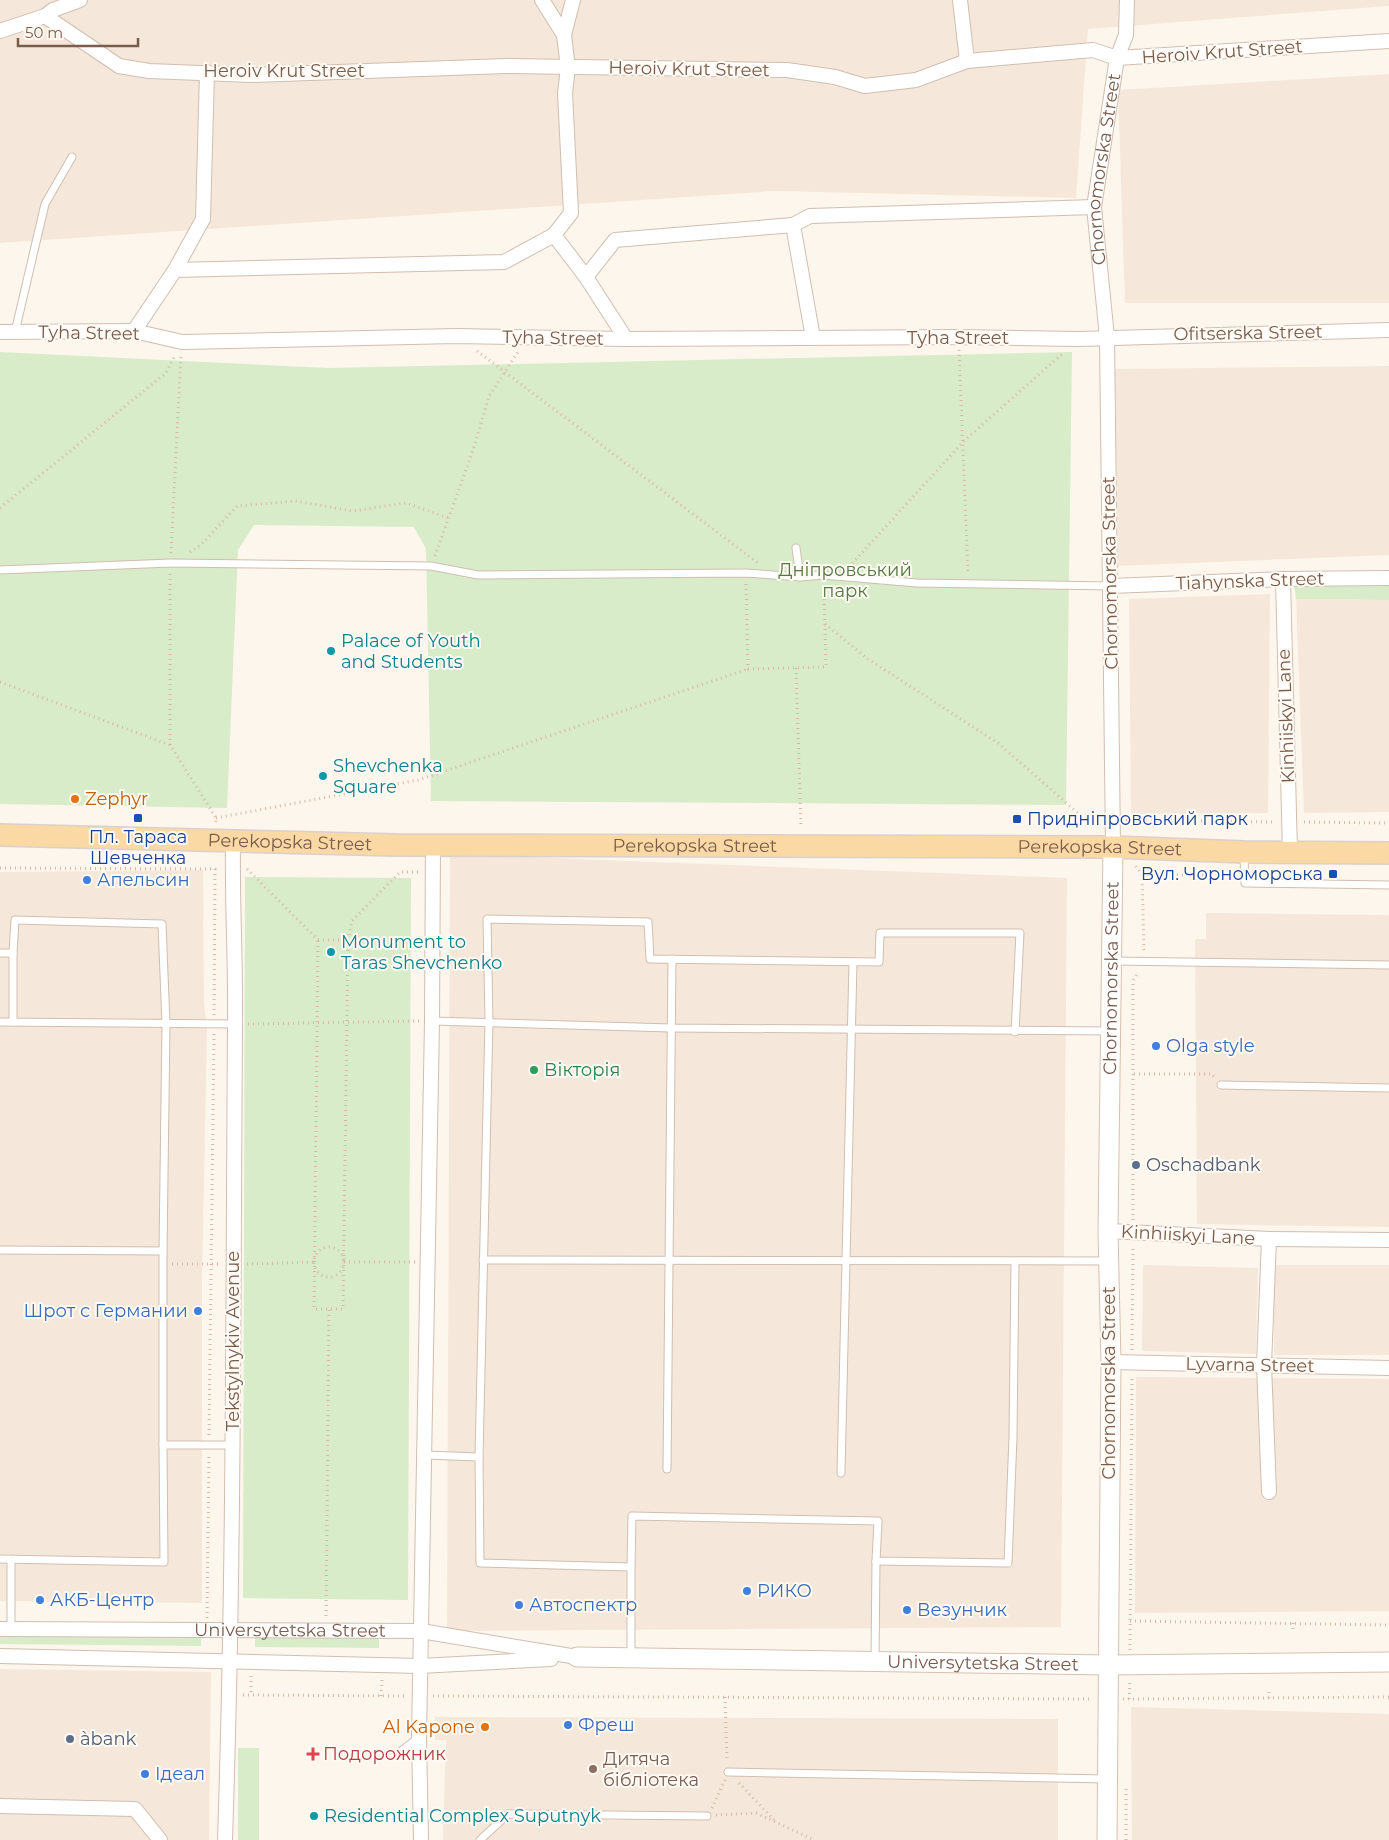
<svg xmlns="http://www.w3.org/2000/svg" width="1389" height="1840" viewBox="0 0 1389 1840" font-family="Montserrat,sans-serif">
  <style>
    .residential { fill: #f5e8da }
    .green { fill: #d8ecc9 }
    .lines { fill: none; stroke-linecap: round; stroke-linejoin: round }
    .lane-casing { stroke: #d1beb0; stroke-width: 9 }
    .street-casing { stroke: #d1beb0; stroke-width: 16 }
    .secondary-casing { stroke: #d6c0b0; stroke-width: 21 }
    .primary-casing { stroke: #dad1cd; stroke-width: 24 }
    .path { stroke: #d9b8a5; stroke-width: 3; stroke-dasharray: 1 4; stroke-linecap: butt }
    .lane { stroke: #fff; stroke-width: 7 }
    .street { stroke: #fff; stroke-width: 14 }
    .secondary { stroke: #fff; stroke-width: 19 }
    .primary { stroke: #fbd9a5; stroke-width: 21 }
    .culture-dot { fill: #0f9aa8; stroke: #fffaf3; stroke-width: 2 }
    .food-dot { fill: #e8710a; stroke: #fffaf3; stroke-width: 2 }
    .transit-dot { fill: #1a4fb4; stroke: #fffaf3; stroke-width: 2 }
    .shop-dot { fill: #3f7fe0; stroke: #fffaf3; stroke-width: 2 }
    .leisure-dot { fill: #2e9e5b; stroke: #fffaf3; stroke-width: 2 }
    .service-dot { fill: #5c6f8a; stroke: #fffaf3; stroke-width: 2 }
    .health-dot { fill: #e0444e; stroke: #fffaf3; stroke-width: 2 }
    .education-dot { fill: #8d6e63; stroke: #fffaf3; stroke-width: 2 }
    .labels { text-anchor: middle; stroke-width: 4; stroke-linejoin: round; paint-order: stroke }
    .street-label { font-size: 18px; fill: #7a5c4d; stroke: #fffaf3 }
    .park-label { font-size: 18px; fill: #537a41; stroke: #fffaf3 }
    .culture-label { font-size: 18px; fill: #0d838f; stroke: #fffaf3; text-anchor: start }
    .food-label { font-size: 18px; fill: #c56008; stroke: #fffaf3; text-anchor: start }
    .transit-label { font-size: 18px; fill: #164399; stroke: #fffaf3; text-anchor: start }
    .shop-label { font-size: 18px; fill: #366cbe; stroke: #fffaf3; text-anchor: start }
    .leisure-label { font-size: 18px; fill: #27864d; stroke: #fffaf3; text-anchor: start }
    .service-label { font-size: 18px; fill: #4e5e75; stroke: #fffaf3; text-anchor: start }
    .health-label { font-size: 18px; fill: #be3a42; stroke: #fffaf3; text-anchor: start }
    .education-label { font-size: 18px; fill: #785e54; stroke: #fffaf3; text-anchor: start }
  </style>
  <rect width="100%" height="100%" fill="#fdf6ec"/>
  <g class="residential">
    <polygon points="0,0 1389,0 1389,6 1088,29 1076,198 775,191 0,243"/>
    <polygon points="1389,74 1389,303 1125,303 1118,90"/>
    <polygon points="1389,366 1389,555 1118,566 1115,369"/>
    <polygon points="1270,594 1268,813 1131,814 1129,599"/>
    <polygon points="1296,599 1389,600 1389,812 1304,813"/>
    <polygon points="450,854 1067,878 1061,1627 447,1631"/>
    <polygon points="203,870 204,1003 207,1027 202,1283 202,1603 0,1601 0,872"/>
    <polygon points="1206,913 1389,915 1389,1227 1197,1224 1195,939 1206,939"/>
    <polygon points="1143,1265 1258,1268 1256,1354 1142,1351"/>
    <rect x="1274" y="1265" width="115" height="90"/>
    <polygon points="1136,1377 1389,1379 1389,1611 1135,1613"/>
    <polygon points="0,1669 211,1672 209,1840 0,1840"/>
    <polygon points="1131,1707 1389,1714 1389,1840 1132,1840"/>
    <polygon points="435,1717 1058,1719 1058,1840 443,1840 446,1740 435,1740"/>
  </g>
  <g class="green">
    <polygon points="0,352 328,368 1072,352 1066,805 431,801 426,549 414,527 254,525 238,550 227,808 0,804"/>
    <polygon points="1294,584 1389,584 1389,600 1296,599"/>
    <polygon points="245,877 411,878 408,1600 243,1598"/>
    <polygon points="0,1634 201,1636 201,1646 0,1644"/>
    <polygon points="255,1636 379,1637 379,1648 255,1647"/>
    <rect x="238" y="1748" width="21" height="92"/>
  </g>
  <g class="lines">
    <g class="lane-casing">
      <g id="lane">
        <polyline points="15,332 45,204 72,157"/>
        <polyline points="796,548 800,577"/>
        <polyline points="0,570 170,563 431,566 478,575 746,573 800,577 823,575 917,583 1111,586"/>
        <polyline points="1244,855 1245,883 1389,885"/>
        <polyline points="0,953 13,953 15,920 162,924 166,1024 163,1251 163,1445 233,1445"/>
        <polyline points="13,953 13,1022"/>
        <polyline points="1112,961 1389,965"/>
        <polyline points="432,1021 671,1028 1110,1031"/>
        <polyline points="0,1022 236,1024"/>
        <polyline points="1221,1085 1389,1088"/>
        <polyline points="0,1250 163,1251"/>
        <polyline points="483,1260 1108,1261"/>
        <polyline points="425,1455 479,1457 480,1563 631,1567 632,1516 878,1521 876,1561 1008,1563 1013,1437 1015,1262"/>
        <polyline points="479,1457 489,1021 487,919 648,922 650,959 879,962 880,933 1020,933 1015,1032"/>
        <polyline points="667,1469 672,959"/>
        <polyline points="841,1473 853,962"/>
        <polyline points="0,1559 164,1562 163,1445"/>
        <polyline points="11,1559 11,1629"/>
        <polyline points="631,1567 631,1656"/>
        <polyline points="875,1661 876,1561"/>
        <polyline points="401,1751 418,1738"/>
        <polyline points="728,1772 1107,1779"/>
        <polyline points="480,1840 508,1814 707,1816"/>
      </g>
    </g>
    <g class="street-casing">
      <g id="street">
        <polyline points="542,0 564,35 568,68 565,93 571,213 554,235 586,277 626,339"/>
        <polyline points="960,0 967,61"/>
        <polyline points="45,16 53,10 80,0"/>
        <polyline points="0,31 45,16 119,66 149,71 252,75 506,66 787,70 835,77 865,86 916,80 967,61 1093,50 1117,58 1389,41"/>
        <polyline points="564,35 573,0"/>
        <polyline points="793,225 813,338"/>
        <polyline points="175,270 504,262 554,235"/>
        <polyline points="586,277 615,240 793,225 810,216 1094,207"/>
        <polyline points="134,331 175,270 203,219 207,72"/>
        <polyline points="0,332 134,331 182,342 456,336 626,339 958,337 1078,339 1389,330"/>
        <polyline points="1283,579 1290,853"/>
        <polyline points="1111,586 1283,579 1389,578"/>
        <path id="s1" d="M1113 847 1107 337 1094 207 1117 58 1126 35 1127 0"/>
        <polyline points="1108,1231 1269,1239 1389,1240"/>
        <polyline points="1111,1362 1389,1368"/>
        <polyline points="1269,1492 1264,1365 1269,1239"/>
        <path id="s2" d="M0 1629 421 1631 577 1657"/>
        <polyline points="0,1656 420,1666 551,1659"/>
        <polyline points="0,1806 135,1809 160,1840"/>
        <path d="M225 1840C234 1569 233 1299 235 1028 236 966 232 904 233 842"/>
        <polyline points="421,1840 419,1738 432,1021 433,845"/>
      </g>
    </g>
    <g class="secondary-casing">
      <g id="secondary">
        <path id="s3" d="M577 1657 1108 1665 1389 1662"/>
        <path id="s4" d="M1107 1840 1111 1362 1108 1231 1113 847"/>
      </g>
    </g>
    <g class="primary-casing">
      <g id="primary">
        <path id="s5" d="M0 835 396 845 1113 847 1244 852 1389 853"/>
      </g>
    </g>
    <g class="path">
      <polyline points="959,350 968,574"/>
      <polyline points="477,351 758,563"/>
      <polyline points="0,508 166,373 175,355"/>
      <polyline points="190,552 201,545 237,506 295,501 353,511 406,503 449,518"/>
      <polyline points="171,553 181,354"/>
      <polyline points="435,556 473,450 489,396 518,352"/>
      <polyline points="849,567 964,441 1062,354"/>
      <polyline points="170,574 170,745 216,818 216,824"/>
      <polyline points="746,584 748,669 826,667 824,586"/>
      <polyline points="825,624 868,659 998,743 1088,822 1100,821"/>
      <polyline points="796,668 801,828"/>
      <polyline points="0,682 170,745"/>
      <polyline points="216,818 418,780 748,669"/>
      <polyline points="1126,820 1275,822"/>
      <polyline points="1135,820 1135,830"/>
      <polyline points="1304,822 1389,823"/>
      <polyline points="1136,866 1142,875 1144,953"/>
      <polyline points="0,868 215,869 214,1015"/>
      <polyline points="247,869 318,940"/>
      <polyline points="1142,875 1236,875"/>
      <polygon points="318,940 348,940 343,1309 314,1309"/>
      <polyline points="348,940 352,921 400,872 419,872"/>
      <polyline points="248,1024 419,1021"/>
      <polyline points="1134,1074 1212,1074 1214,1077"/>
      <polyline points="1133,1220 1133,981 1138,972"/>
      <circle cx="329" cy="1262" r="15"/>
      <polyline points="344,1262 415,1262"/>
      <polyline points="172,1264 221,1264"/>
      <polyline points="247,1264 314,1262"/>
      <polyline points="1132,1350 1133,1246"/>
      <polyline points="209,1435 214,1034"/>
      <polyline points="326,1616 329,1309"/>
      <polyline points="207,1618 209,1454"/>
      <polyline points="1130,1621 1389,1625"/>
      <polyline points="1293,1623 1293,1632"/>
      <polyline points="1130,1650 1132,1376"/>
      <polyline points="251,1676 251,1695"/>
      <polyline points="243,1695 407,1696"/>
      <polyline points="381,1696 382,1679"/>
      <polyline points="433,1696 1092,1699"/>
      <polyline points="725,1697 727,1762"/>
      <polyline points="1269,1698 1269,1689"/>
      <polyline points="1123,1699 1389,1697"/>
      <polyline points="1129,1699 1130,1681"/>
      <polyline points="739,1783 774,1820"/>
      <polyline points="712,1808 725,1780"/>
      <polyline points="716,1815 756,1813 814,1840"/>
      <polyline points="1126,1840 1126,1787"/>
    </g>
    <use href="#lane" class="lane"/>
    <use href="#street" class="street"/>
    <use href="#secondary" class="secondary"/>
    <use href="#primary" class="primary"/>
  </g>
  <g class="culture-dot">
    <circle cx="331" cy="651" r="5"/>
    <circle cx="323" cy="776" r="5"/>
    <circle cx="331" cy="952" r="5"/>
    <circle cx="314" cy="1816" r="5"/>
  </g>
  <g class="food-dot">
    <circle cx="75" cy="799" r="5"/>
    <circle cx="485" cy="1727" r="5"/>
  </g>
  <g class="transit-dot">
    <rect x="133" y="813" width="10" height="10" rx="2.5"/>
    <rect x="1012" y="814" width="10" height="10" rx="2.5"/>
    <rect x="1328" y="869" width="10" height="10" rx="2.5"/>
  </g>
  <g class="shop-dot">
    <circle cx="87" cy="880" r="5"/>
    <circle cx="1156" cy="1046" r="5"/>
    <circle cx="198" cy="1311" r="5"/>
    <circle cx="747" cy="1591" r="5"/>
    <circle cx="40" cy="1600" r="5"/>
    <circle cx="519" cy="1605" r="5"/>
    <circle cx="907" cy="1610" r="5"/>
    <circle cx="568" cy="1725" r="5"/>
    <circle cx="145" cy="1774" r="5"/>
  </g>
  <circle class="leisure-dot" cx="534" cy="1070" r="5"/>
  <g class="service-dot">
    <circle cx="1136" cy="1165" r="5"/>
    <circle cx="70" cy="1739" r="5"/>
  </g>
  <path class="health-dot" d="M310.5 1746.5h5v5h5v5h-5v5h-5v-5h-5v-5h5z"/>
  <circle class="education-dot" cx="593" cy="1769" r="5"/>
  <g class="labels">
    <g class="street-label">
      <text transform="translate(1222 52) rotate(-4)" y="6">Heroiv Krut Street</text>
      <text transform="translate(689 69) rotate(1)" y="6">Heroiv Krut Street</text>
      <text x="284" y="77">Heroiv Krut Street</text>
      <text dy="6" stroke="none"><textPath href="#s1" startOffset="679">Chornomorska Street</textPath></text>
      <text transform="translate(89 333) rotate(1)" y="6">Tyha Street</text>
      <text transform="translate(1248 333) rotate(-1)" y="6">Ofitserska Street</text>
      <text transform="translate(553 338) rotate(1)" y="6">Tyha Street</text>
      <text x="958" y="344">Tyha Street</text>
      <text transform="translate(1110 573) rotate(-91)" y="6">Chornomorska Street</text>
      <text transform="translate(1250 581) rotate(-2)" y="6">Tiahynska Street</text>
      <text transform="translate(1286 716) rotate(-92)" y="6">Kinhiiskyi Lane</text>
      <text dy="6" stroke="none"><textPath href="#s5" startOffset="290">Perekopska Street</textPath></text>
      <text dy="6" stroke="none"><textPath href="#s5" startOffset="695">Perekopska Street</textPath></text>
      <text dy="6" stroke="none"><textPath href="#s5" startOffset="1100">Perekopska Street</textPath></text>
      <text dy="6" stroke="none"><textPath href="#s4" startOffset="862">Chornomorska Street</textPath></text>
      <text transform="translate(1188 1235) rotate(3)" y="6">Kinhiiskyi Lane</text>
      <text transform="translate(233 1341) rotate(-90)" y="6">Tekstylnykiv Avenue</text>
      <text transform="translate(1250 1365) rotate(1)" y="6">Lyvarna Street</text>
      <text transform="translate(1109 1383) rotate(-90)" y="6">Chornomorska Street</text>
      <text dy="6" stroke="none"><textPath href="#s2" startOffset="290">Universytetska Street</textPath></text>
      <text dy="6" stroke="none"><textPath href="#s3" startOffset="406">Universytetska Street</textPath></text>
    </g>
    <g class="park-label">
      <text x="845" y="576">Дніпровський<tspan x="845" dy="21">парк</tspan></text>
    </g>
    <g class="culture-label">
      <text x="341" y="647">Palace of Youth<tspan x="341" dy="21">and Students</tspan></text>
      <text x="333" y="772">Shevchenka<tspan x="333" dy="21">Square</tspan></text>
      <text x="341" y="948">Monument to<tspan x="341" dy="21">Taras Shevchenko</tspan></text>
      <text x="324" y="1822">Residential Complex Suputnyk</text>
    </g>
    <g class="food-label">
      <text x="85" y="805">Zephyr</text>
      <text x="475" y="1733" text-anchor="end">Al Kapone</text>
    </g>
    <g class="transit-label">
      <text x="1027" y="825">Придніпровський парк</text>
      <text x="138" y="843" text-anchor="middle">Пл. Тараса<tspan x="138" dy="21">Шевченка</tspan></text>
      <text x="1323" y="880" text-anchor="end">Вул. Чорноморська</text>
    </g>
    <g class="shop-label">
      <text x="97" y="886">Апельсин</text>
      <text x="1166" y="1052">Olga style</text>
      <text x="188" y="1317" text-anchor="end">Шрот с Германии</text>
      <text x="757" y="1597">РИКО</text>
      <text x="50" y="1606">АКБ-Центр</text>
      <text x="529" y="1611">Автоспектр</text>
      <text x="917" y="1616">Везунчик</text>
      <text x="578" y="1731">Фреш</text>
      <text x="155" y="1780">Ідеал</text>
    </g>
    <g class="leisure-label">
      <text x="544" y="1076">Вікторія</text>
    </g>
    <g class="service-label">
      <text x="1146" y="1171">Oschadbank</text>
      <text x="80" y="1745">àbank</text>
    </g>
    <g class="health-label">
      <text x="323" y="1760">Подорожник</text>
    </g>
    <g class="education-label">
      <text x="603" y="1765">Дитяча<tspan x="603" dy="21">бібліотека</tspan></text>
    </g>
  </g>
  <path d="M18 38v8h120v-8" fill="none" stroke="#7a5c4d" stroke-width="2.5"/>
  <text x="25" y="38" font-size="15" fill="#7a5c4d" stroke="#fffaf3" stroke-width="4" paint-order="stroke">50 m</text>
</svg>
